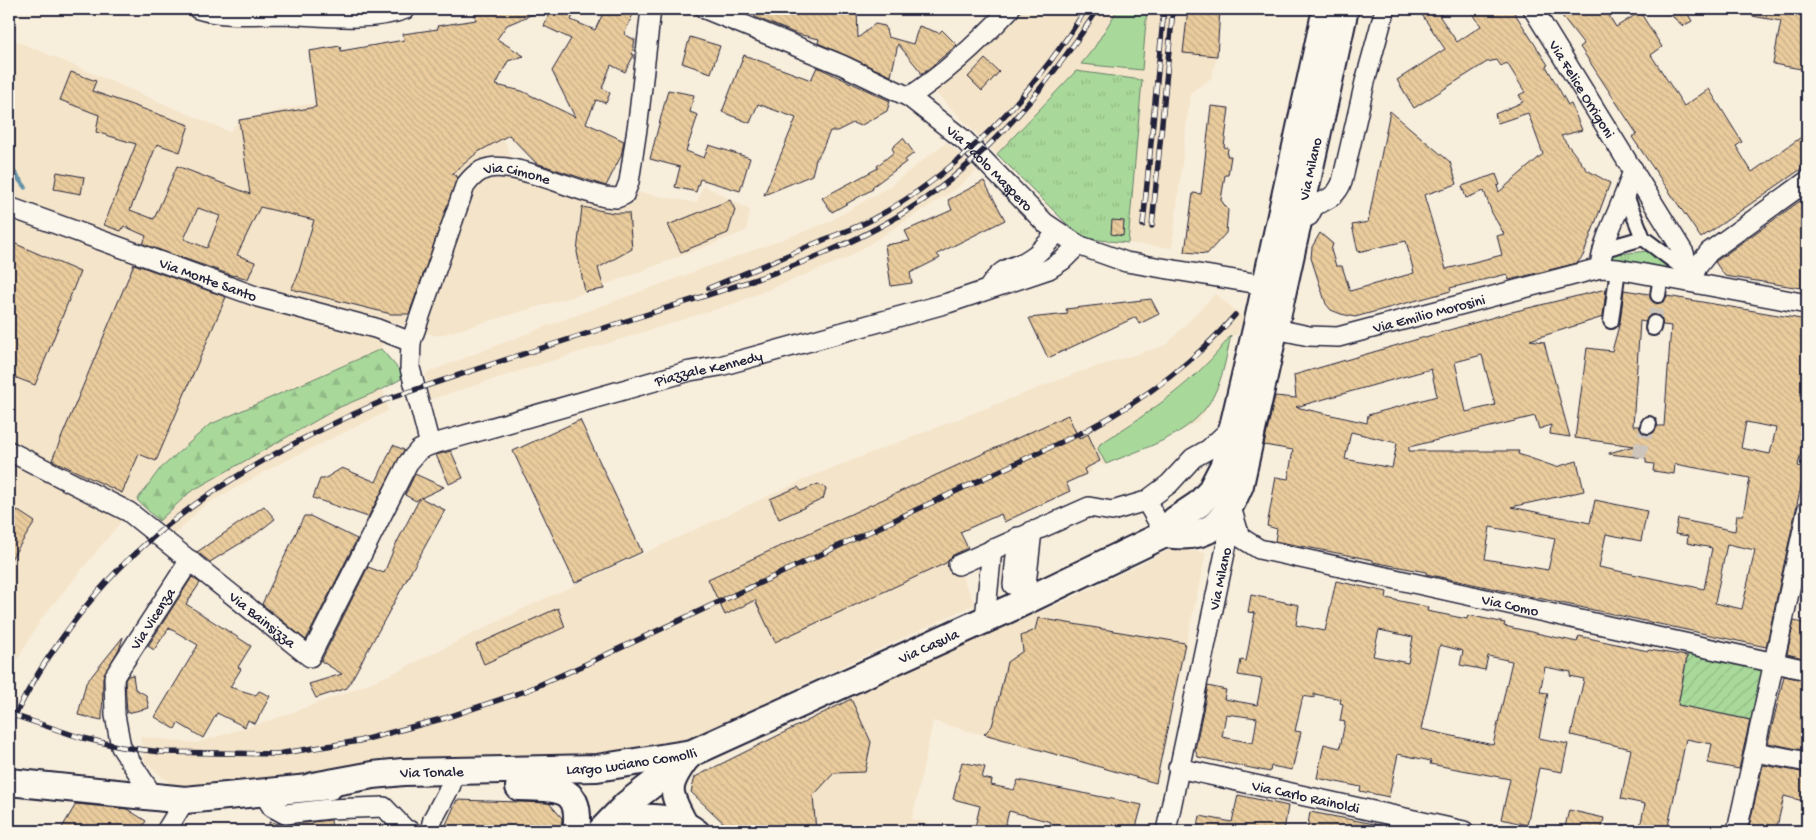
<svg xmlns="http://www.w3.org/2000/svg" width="1816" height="840" viewBox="0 0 1816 840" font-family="'Gochi Hand',sans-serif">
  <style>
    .built { fill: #f4e4c9 }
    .grass { fill: url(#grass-tufts); stroke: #667e6a }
    .forest { fill: url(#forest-firs); stroke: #667e6a }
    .park { fill: #a9d99a; stroke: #667e6a }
    .garden { fill: url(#garden-furrows); stroke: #667e6a }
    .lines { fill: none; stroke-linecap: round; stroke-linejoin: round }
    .stream { stroke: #6693aa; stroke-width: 5 }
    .building { fill: url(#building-back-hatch); stroke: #22223b; fill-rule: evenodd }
    .pedestrian-tunnel { stroke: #cdc5bc; stroke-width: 14; stroke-dasharray: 14 7; stroke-linecap: butt }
    .pedestrian-casing { stroke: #22223b; stroke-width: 18 }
    .minor-casing { stroke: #22223b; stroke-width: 22 }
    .tertiary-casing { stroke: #22223b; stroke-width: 26 }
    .secondary-casing { stroke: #22223b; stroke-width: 30 }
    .pedestrian { stroke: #fbf7ec; stroke-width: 14 }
    .minor { stroke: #fbf7ec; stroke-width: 19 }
    .tertiary { stroke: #fbf7ec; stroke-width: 22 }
    .secondary { stroke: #fbf7ec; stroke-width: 26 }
    .rail-casing { stroke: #22223b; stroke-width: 5.5 }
    .rail { stroke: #fbf7ec; stroke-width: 4; stroke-dasharray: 11; stroke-linecap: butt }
    .labels { text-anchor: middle; stroke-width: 4; stroke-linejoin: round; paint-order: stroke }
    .street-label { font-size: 15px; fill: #22223b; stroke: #fbf7ec }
  </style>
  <defs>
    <pattern id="grass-tufts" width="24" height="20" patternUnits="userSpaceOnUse" patternTransform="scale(1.25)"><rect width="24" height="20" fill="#a9d99a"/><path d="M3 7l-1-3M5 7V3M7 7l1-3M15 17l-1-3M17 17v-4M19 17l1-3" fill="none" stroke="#91ba86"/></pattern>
    <pattern id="forest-firs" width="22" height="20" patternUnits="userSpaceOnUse" patternTransform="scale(1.25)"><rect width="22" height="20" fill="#a9d99a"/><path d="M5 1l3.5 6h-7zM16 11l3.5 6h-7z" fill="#91ba86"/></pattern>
    <pattern id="garden-furrows" width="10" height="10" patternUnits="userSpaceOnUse" patternTransform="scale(1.25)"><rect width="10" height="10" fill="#a9d99a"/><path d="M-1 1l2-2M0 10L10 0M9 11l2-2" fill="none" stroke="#91ba86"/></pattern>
    <pattern id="building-back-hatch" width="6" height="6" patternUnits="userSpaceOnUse" patternTransform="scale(1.25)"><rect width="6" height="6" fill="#eacc9d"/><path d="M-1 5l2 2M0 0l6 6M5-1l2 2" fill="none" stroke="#c8af88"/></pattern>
  </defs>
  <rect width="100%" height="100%" fill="#f8eedc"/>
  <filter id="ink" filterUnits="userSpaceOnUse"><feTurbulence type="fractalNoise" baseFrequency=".02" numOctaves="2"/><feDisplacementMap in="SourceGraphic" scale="10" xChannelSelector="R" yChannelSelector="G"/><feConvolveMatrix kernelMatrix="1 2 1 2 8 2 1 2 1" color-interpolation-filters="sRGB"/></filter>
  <g filter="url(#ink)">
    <g class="built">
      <polygon points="1024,9 1220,9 1217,56 1211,78 1190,93 1172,248 1081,238 931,88 1018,16"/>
      <polygon points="9,38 230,132 239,120 303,105 479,82 517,170 622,198 636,192 697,203 703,185 750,210 746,231 581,294 437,336 391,321 381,349 209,425 159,470 123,519 41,619 9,674"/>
      <polygon points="947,142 976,171 956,189 847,258 735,303 428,400 426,373 539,329 827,223 887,188"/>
      <polygon points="1215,294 1246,319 1240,326 1237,335 1232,335 1218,388 1208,407 1198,421 1173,436 1103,466 1100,462 1090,466 1092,471 1067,483 1070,491 1005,522 1000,514 944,540 975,604 694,736 646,750 571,759 175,788 145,762 140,737 196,743 277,718 353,690 394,673 525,608 812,476 1077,373 1166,345"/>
      <polygon points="383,389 388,411 275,466 203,506 174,535 159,521 190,492 340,407"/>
      <polygon points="1173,548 1206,553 1156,783 933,721 912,819 929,824 927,831 732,831 691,792 695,777 851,699 878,682 1068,600"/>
    </g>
    <g class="grass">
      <polygon points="1076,71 1142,80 1128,243 1081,238 997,154"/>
      <polygon points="1648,251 1677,268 1674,269 1612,258 1609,255"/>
    </g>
    <polygon class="forest" points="381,349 401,372 401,379 383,389 340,407 190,492 159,521 137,500 159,470 209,425"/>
    <g class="park">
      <polygon points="1118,9 1147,9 1142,70 1081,64 1094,48"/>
      <path d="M1231 335C1227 353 1224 372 1217 388 1199 434 1148 446 1106 464L1098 449 1100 444C1147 414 1198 381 1231 335Z"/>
    </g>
    <polygon class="garden" points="1690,644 1765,660 1752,720 1678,705"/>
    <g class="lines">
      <polyline class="stream" points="9,166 25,187"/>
    </g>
    <g class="building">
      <path d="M486 9H545L507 25 497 39 524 56 508 61 496 85 522 91 575 117 552 71 571 39 544 26 552 9H576L571 20 595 30 605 9H625L634 12 624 34 635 40 632 54 634 55 625 72 611 65 602 88 610 93 606 103 596 100 586 123 624 141 621 156 606 186 536 163 509 135 478 152 452 174 458 177 409 314H391L291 289 297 278 314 220 260 207 237 255 255 262 248 279 235 275 234 276 143 244 146 236 124 226 121 231 104 225 136 144 96 132 99 115 60 100 71 72 96 81 92 91 189 125 180 152 157 144 130 210 154 219 177 166 250 194 239 120 316 107 309 51 340 46 341 51 404 40 403 34 438 29 437 26 476 20 474 14ZM198 208 220 216 207 248 184 239Z"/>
      <polygon points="752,9 857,9 858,38 875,24 885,26 888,37 913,44 919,26 939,33 942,30 957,45 921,75 921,72 898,44 891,76 818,43 819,39 797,34 755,17"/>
      <polygon points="1188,9 1220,9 1217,56 1183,53"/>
      <polygon points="1418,9 1442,9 1440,17 1457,42 1481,26 1470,9 1512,9 1548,65 1546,66 1568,105 1571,104 1582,130 1561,136 1587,170 1610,183 1583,256 1577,263 1509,280 1507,274 1450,288 1451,291 1355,317 1341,314 1331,310 1326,304 1311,258 1312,247 1320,233 1333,244 1331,250 1336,266 1342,266 1350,291 1414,273 1406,241 1358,252 1352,225 1368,222 1390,111 1450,162 1457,184 1424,195 1446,269 1502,255 1497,236 1504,234 1492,213 1484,191 1466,198 1462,186 1496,174 1500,185 1497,186 1499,192 1543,154 1528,113 1498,123 1495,114 1523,102 1519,95 1525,92 1507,63 1501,66 1497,60 1487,62 1414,108 1397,80 1445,49"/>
      <polygon points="1562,9 1605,9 1616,27 1640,12 1662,47 1651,55 1684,106 1709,89 1742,142 1736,146 1752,172 1807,133 1807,165 1701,238 1632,137 1637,134 1580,47 1584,44 1562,16 1566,14"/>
      <polygon points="1664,9 1685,9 1692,21 1683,26"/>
      <polygon points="1752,9 1807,9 1807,70 1773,64 1781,21 1752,16"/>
      <polygon points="690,37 720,46 711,73 682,63"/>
      <polygon points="744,55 811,80 817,67 890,101 887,111 860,126 853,123 837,131 830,131 821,152 816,159 812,175 764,195 796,118 758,104 750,123 722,112"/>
      <polygon points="985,59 999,72 982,91 968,77"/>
      <polygon points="668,90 694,95 690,112 698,115 686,151 704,158 709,145 750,158 740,191 700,179 696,192 675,187 680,167 650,159"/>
      <polygon points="1211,106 1229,108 1224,147 1228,148 1227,156 1231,156 1228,175 1225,175 1221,200 1228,210 1226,233 1207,254 1185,252 1193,193 1201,194"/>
      <polygon points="903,138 914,153 905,160 906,162 872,187 873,189 832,212 822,198 878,168 877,166 894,152 892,148"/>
      <polygon points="57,172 84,177 81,194 54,189"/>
      <polygon points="984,181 1005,220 937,254 940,258 910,273 912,283 891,286 885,245 910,241 905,231 952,210 948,200"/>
      <polygon points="1807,196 1807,289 1725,276 1715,262"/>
      <polygon points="730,200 735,210 728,233 681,252 668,225"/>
      <polygon points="582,207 614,213 629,213 632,249 598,268 604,289 585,292 577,252"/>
      <polygon points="1112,220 1124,221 1123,236 1111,234"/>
      <polygon points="9,241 80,272 35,385 9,375"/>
      <polygon points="134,264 226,297 156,461 139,454 122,493 52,460"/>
      <path d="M1606 289 1603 317 1530 340 1544 342 1570 437 1550 434 1551 425 1539 429 1535 416 1409 447V451H1519L1518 454 1556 467 1577 461 1584 491 1511 507 1590 523 1595 500 1647 511 1641 541 1606 534 1599 567 1704 589 1712 548 1687 543 1688 536 1675 534 1678 519 1735 531 1737 515H1743L1750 478 1675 464 1674 474 1653 471 1654 464 1646 463V458L1609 454V453L1634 446 1575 438 1587 348 1612 351 1620 322 1624 290 1649 294 1652 301 1657 304 1664 301 1667 296 1807 320V435L1805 434 1798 466 1805 468 1766 647 1426 574V572L1373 562V560L1275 541 1277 529 1267 526 1276 477 1288 479 1293 450 1264 445 1275 396 1296 398 1294 375 1508 313ZM1652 315 1660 317 1663 325 1671 326 1664 426H1657L1653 433 1648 435 1641 431 1639 426H1633L1640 321 1645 322ZM1482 355 1495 405 1466 412 1455 362ZM1431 369 1437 396 1368 415 1367 423 1296 407ZM1746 422 1776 428 1770 454 1741 448ZM1351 432 1397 443 1392 468 1345 459ZM1490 527 1555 539 1548 570 1485 559ZM1727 544 1755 550 1742 609 1715 603Z"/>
      <polygon points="1151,299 1159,314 1139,324 1136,317 1048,358 1029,318 1068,314 1066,309"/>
      <polygon points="1068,415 1079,439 1088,434 1100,461 1084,469 1086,474 1066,483 1070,491 1004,522 1001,514 960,532 968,548 953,555 946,563 775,642 755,600 725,615 708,579"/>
      <polygon points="580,420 642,552 575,583 513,451"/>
      <polygon points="393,445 404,450 368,517 313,498 320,479 324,479 342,468 376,482"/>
      <polygon points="451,451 463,478 449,484 436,455"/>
      <polygon points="415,474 444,487 421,498 445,510 347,688 316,698 309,684 342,674 321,661 368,567 384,573 395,546 420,498 416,501 405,495"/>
      <polygon points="818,484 826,489 823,499 779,519 770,499 798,487 801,491"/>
      <polygon points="9,505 35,522 9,562"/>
      <polygon points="264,506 275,519 257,533 210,562 197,552"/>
      <polygon points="304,516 310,516 357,539 306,640 262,604"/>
      <polygon points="192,577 200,583 186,604 251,646 238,667 241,669 230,687 256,695 259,691 270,696 255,724 248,720 245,727 217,713 203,738 178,723 175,729 155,717 198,645 169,628 154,650 148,646"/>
      <path d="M1336 581 1387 592 1386 598 1428 607 1427 611 1467 619 1468 615 1505 623 1504 626 1577 642 1579 636 1648 651 1649 650 1687 656 1678 705 1750 720 1739 769 1708 763 1712 744 1686 739 1667 831H1639L1645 804 1621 799 1631 749 1571 735 1584 679 1570 676 1571 672 1545 667 1540 692 1548 693 1539 738 1568 744 1562 772 1539 768 1527 825 1501 819 1510 779 1430 764 1431 761 1398 754 1389 797 1360 791 1361 787 1317 778 1324 744 1340 748 1345 722 1340 721 1343 704 1340 703 1341 699 1314 694V698L1303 696 1295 731 1301 732 1292 770 1271 766 1270 772 1198 757 1195 750 1208 686 1226 690 1224 699 1257 705 1262 679 1238 675 1241 660 1246 661 1255 613 1248 612 1251 595 1299 605 1296 625 1325 631ZM1379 630 1413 637 1408 663 1373 656ZM1440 645 1463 651 1460 665 1485 670 1488 656 1512 661 1493 745 1421 729ZM1226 714 1257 718 1253 743 1222 737Z"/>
      <polygon points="558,608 565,627 484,664 476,645"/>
      <polygon points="1038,618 1185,643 1156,783 984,734 992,726 995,715 1007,662 1023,651 1021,636 1035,630"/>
      <polygon points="1794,621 1807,624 1807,659 1787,654"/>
      <polygon points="123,637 120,647 103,677 102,720 78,715 86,683"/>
      <polygon points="133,675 135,689 146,695 149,708 127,713 125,680 128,676"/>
      <polygon points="1784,676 1807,681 1807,751 1768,743"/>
      <polygon points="851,699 871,742 865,772 834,773 813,796 816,831 732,831 691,792 695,777"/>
      <polygon points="962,762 985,767 982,778 992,780 991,785 1014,790 1018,780 1142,805 1135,831 1049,831 1051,822 1009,811 1004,831 974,831 980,806 953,799"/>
      <polygon points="1763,765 1807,773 1807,802 1784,796 1776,831 1748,831"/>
      <polygon points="1238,795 1288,806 1284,831 1197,831 1200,816 1232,822"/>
      <polygon points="457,800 549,803 562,818 561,831 443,831"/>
      <polygon points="76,804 127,809 146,821 139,831 82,829 81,831 60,831"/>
      <polygon points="1569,810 1604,818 1601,831 1564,831"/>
      <polygon points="1310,812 1380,825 1379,831 1307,831"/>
      <polygon points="331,820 332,831 269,831 269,822 286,825"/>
    </g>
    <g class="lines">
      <g class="pedestrian-tunnel">
        <polyline points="1654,323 1658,295"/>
        <polyline points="1638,457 1648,426"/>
      </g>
      <g class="pedestrian-casing">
        <g id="pedestrian">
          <polyline points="1625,193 1643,238 1679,265 1694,266"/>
          <polyline points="1601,250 1643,238"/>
          <polyline points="1658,295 1661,277"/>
          <polyline points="1611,321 1618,269"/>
          <polyline points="1653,328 1654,323"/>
          <polyline points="1648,426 1649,424"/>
        </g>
      </g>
      <g class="minor-casing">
        <g id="minor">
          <path d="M198 9C223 17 253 14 279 14 319 15 368 23 406 9"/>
          <path id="s1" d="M705 9 842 65 909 97 964 140 1045 223 1078 245 1126 262 1277 287"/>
          <path id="s2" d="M1533 9 1684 253 1691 282"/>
          <path d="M909 97C946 73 980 41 1010 9"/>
          <path id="s3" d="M9 207 258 297 375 328 411 342"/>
          <path d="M1299 220 1309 216 1314 206C1328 199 1336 197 1342 182L1365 82 1385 9"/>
          <path d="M1600 268C1603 233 1625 203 1633 169"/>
          <polyline points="1691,282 1697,267 1709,252 1807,181"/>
          <path d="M988 289C1005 261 1014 272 1035 255 1043 249 1050 240 1057 233"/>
          <path id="s4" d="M1262 326 1309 336 1338 337 1600 268 1618 269 1807 304"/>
          <path id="s5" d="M430 445 410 368 411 342 465 186C471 178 478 170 489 168 515 162 576 191 605 197L617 198 624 195 629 182 638 122 651 9"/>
          <path id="s6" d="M9 451 129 512 310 657 408 463 419 450 430 445 690 371 720 366 948 303 1049 269 1063 260 1078 245"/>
          <polyline points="1146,501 1165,534"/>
          <path id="s7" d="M1233 514 1240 537 1259 549 1807 670"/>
          <polyline points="958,565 1089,507 1112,511 1146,501 1169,484 1193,458 1209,449 1227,432 1231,423"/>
          <polyline points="1013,585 1018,537"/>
          <polyline points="1024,602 1032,531"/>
          <polyline points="985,619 992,549"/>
          <polyline points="1756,752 1807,762"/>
          <path id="s8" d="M1178 768 1464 831"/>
          <polyline points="262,791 272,807 285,814 329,809 384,807 406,830 411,831"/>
          <path id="s9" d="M153 796 121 747 115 715 114 677 190 560"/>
          <polyline points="166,831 185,800"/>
          <polyline points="430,831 433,819 451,785"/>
          <path id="s10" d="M1166 831 1233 515"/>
          <polyline points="1737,831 1807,511"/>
        </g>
      </g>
      <g class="tertiary-casing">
        <g id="tertiary">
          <path d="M609 820C638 814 673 812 698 831"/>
          <path d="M686 823C670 792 666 789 688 759"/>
        </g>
      </g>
      <g class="secondary-casing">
        <g id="secondary">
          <path id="s11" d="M1165 534C1210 541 1223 524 1240 485L1345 9"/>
          <polyline points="9,782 185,800 330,786"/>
          <path id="s12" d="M313 786 373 775 403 772 597 768 692 753 1011 608 1165 534 1175 520 1199 504 1210 492 1224 465 1257 325 1326 9"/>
          <path d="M519 787C555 788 583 784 576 831"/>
          <polyline points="601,831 627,804 690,755"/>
        </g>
      </g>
      <use href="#pedestrian" class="pedestrian"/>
      <use href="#minor" class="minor"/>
      <use href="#tertiary" class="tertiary"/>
      <use href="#secondary" class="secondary"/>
      <g class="rail-casing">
        <g id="rail">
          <polyline points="1143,225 1164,9"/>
          <polyline points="1152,226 1173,9"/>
          <path d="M709 288C746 273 784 257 821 241 838 234 856 228 873 219 960 172 1034 93 1086 9"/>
          <path d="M10 714 79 737 121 747 161 752 277 754 359 741 445 718 528 690 582 666 1087 430C1143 400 1194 363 1235 315"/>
          <path d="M9 726C23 701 36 674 53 651 78 614 108 577 142 547 212 484 298 438 385 400 472 370 560 342 648 314 753 280 863 251 950 180 1010 131 1056 73 1098 9"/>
        </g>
      </g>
      <use href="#rail" class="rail"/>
    </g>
  </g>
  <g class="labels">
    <g class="street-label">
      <text dy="5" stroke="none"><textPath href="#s2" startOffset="94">Via Felice Orrigoni</textPath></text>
      <text dy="5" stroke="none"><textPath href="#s1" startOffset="330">Via Paolo Maspero</textPath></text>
      <text dy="5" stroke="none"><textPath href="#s11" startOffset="424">Via Milano</textPath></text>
      <text dy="5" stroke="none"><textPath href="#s5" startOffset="330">Via Cimone</textPath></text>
      <text dy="5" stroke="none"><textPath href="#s3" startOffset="212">Via Monte Santo</textPath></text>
      <text dy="5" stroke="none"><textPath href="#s4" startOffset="171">Via Emilio Morosini</textPath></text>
      <text dy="5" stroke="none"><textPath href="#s6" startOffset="902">Piazzale Kennedy</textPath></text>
      <text dy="5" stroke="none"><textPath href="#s10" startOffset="258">Via Milano</textPath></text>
      <text dy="5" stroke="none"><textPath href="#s7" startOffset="304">Via Como</textPath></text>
      <text dy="5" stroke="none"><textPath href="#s9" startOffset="199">Via Vicenza</textPath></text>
      <text dy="5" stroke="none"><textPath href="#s6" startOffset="306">Via Bainsizza</textPath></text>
      <text dy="5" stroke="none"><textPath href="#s12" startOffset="641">Via Casula</textPath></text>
      <text dy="5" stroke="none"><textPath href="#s12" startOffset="320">Largo Luciano Comolli</textPath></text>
      <text dy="5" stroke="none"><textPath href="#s12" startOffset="120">Via Tonale</textPath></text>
      <text dy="5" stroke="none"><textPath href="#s8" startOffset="131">Via Carlo Rainoldi</textPath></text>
    </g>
  </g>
  <rect width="1816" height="840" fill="none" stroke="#fbf7ec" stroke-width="30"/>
  <rect x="15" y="15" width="1786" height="810" fill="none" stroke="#22223b" stroke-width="2" filter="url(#ink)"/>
</svg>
